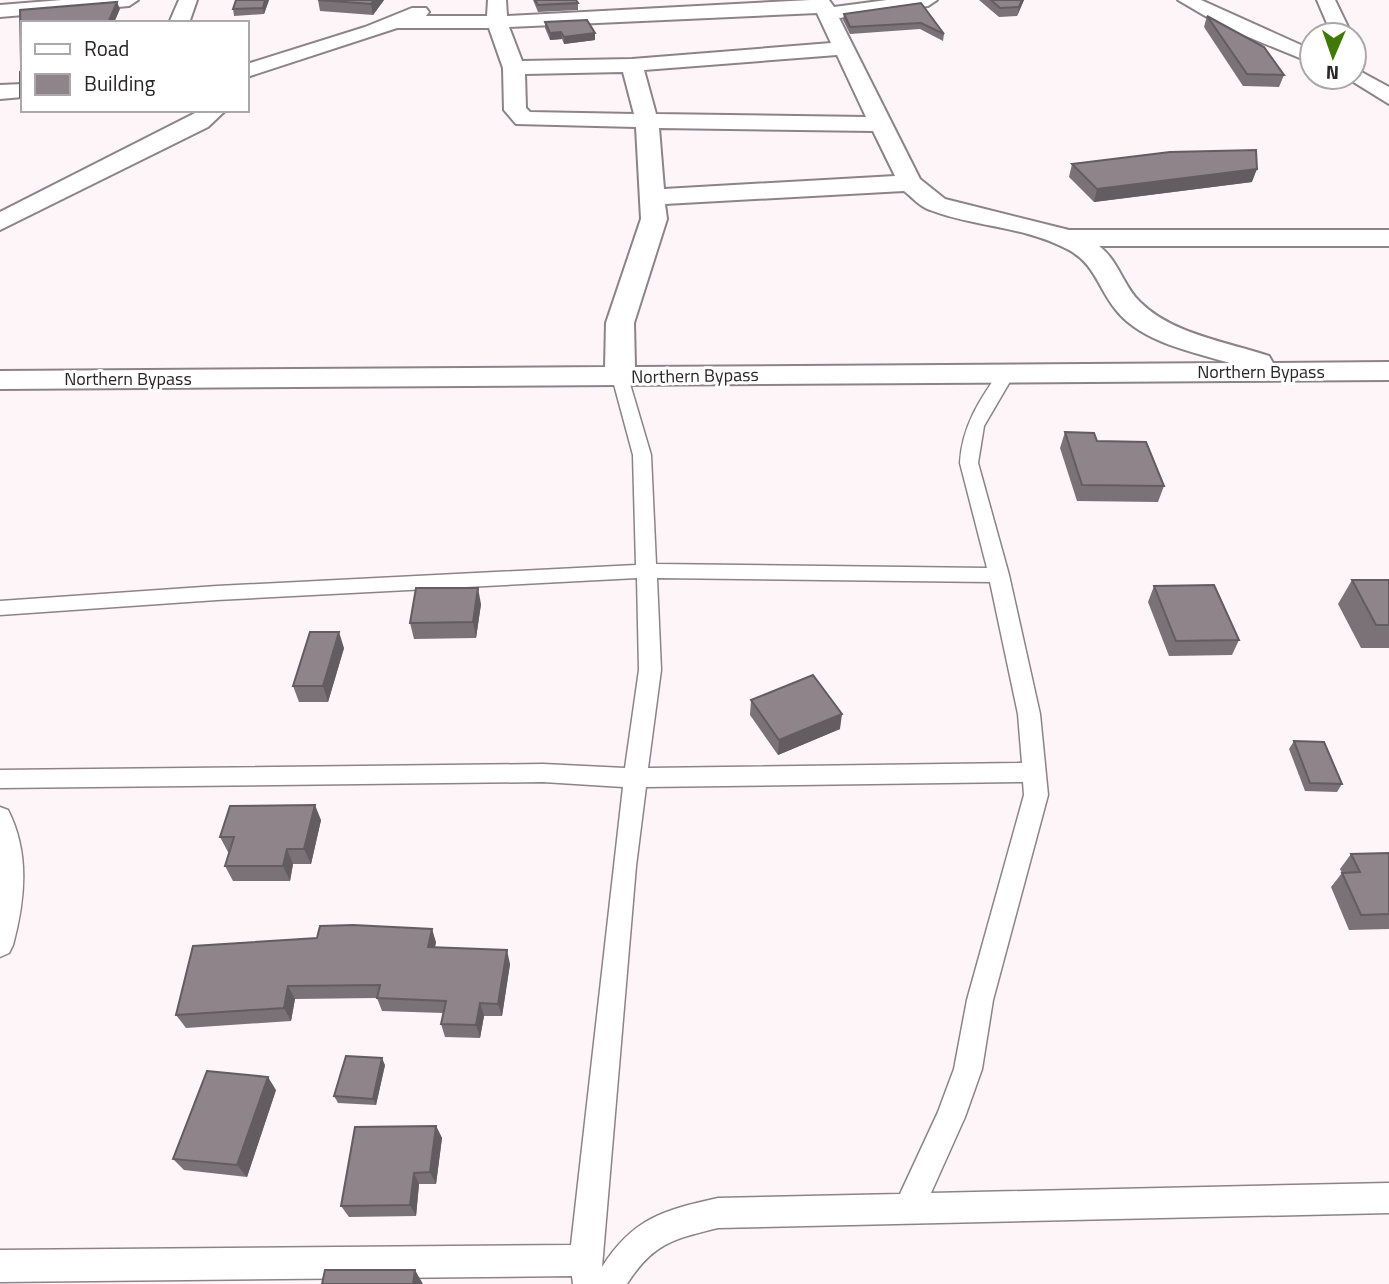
<svg xmlns="http://www.w3.org/2000/svg" width="1389" height="1284" viewBox="0 0 1389 1284" font-family="'Titillium Web',sans-serif">
  <style>
    .lines { fill: none; stroke-linecap: round; stroke-linejoin: round }
    .lane-casing { stroke: #8c8388; stroke-width: 3 }
    .street-casing { stroke: #8c8388; stroke-width: 4 }
    .lane { fill: #fff; fill-rule: evenodd }
    .street { fill: #fff; fill-rule: evenodd }
    .wall { fill: #7a7276 }
    .shaded-wall { fill: #635c60 }
    .building { fill: #8e8489; stroke: #635c60; stroke-width: 2 }
    .labels { text-anchor: middle; stroke-width: 6; stroke-linejoin: round; paint-order: stroke }
    .far-street-label { font-size: 18px; fill: #2a2628; stroke: #fff }
  </style>
  <rect width="100%" height="100%" fill="#fef5f9"/>
  <g class="lines">
    <g class="lane-casing">
      <g id="lane">
        <path d="M1007 368 1015 373 984 426 978 463 1009 575 1040 714 1048 795 993 1000 982 1069 965 1117 931 1193 1389 1183V1213L718 1228C674 1239 653 1243 627 1284H573L572 1276 0 1282V1250L571 1245 623 787 543 782 0 788V770L543 764 625 768 639 670 637 578 217 600 0 615V601L217 586 636 565 633 455 612 377 620 372 628 377 651 455 656 564 987 568 960 463C962 426 980 399 1001 369ZM657 578 990 582 1018 714 1022 763 648 768 661 670ZM1023 782 1024 795 967 1000 954 1069 938 1112 900 1194 718 1198C664 1210 633 1218 602 1267L636 866 646 787Z"/>
        <path d="M0 807 8 810C30 853 25 900 13 945L9 953 0 957Z"/>
      </g>
    </g>
    <g class="street-casing">
      <g id="street">
        <polygon points="62,0 138,0 129,6 0,17 0,5"/>
        <polygon points="179,0 197,0 189,23 169,23"/>
        <path d="M488 0H506L507 16 811 0H829L834 7 887 0H937L928 6 839 18 920 179 945 199 1069 230H1389V246H1099C1119 261 1123 286 1140 302 1172 334 1227 342 1269 356L1273 363 1389 362V380L0 389V371L605 367 606 323 641 219 636 127 516 124 504 110 503 68 489 28H397L247 77V64L365 27 412 8H426L429 12 426 16H487ZM817 13 831 43 632 59 522 61 509 27ZM837 55 866 117 656 114 644 70ZM623 72 634 114 530 112 526 108 525 74ZM659 128 873 131 895 176 664 189ZM904 191C912 197 920 207 930 210 974 227 1024 226 1067 249 1095 263 1098 288 1116 310 1141 342 1193 352 1230 363L635 367 634 323 667 219 665 204Z"/>
        <polygon points="1178,0 1201,0 1312,50 1312,63 1224,27"/>
        <polygon points="1317,0 1335,0 1352,35 1332,35"/>
        <polygon points="1354,68 1389,87 1389,104 1347,78 1354,77"/>
        <polygon points="23,84 23,97 0,99 0,85"/>
        <polygon points="201,110 226,110 208,127 0,230 0,212"/>
      </g>
    </g>
    <use href="#lane" class="lane"/>
    <use href="#street" class="street"/>
  </g>
  <g class="wall">
    <polygon points="236,0 269,0 264,14 234,16 233,9"/>
    <polygon points="318,0 384,0 373,15 320,11"/>
    <polygon points="533,0 576,0 578,3 578,10 538,12"/>
    <polygon points="979,0 1024,0 1017,16 999,17"/>
    <polygon points="921,3 944,34 943,41 920,29 850,34 843,20 844,14"/>
    <polygon points="1207,16 1284,75 1279,87 1243,86 1204,27"/>
    <polygon points="545,22 595,40 564,44 562,39 550,40 545,28"/>
    <polygon points="1072,164 1252,182 1094,202 1069,177"/>
    <polygon points="1065,432 1097,441 1164,486 1158,502 1077,501 1060,448"/>
    <polygon points="1352,580 1389,580 1389,648 1361,648 1338,604"/>
    <polygon points="1154,586 1239,640 1232,655 1169,656 1148,602"/>
    <polygon points="481,604 476,638 414,639 410,623"/>
    <polygon points="344,648 328,702 299,702 293,686"/>
    <polygon points="751,700 840,729 778,755 750,715"/>
    <polygon points="1294,741 1342,784 1337,792 1305,791 1289,749"/>
    <polygon points="321,820 311,864 293,864 290,881 233,881 225,866 229,852 228,852 220,837"/>
    <polygon points="1389,853 1389,929 1349,930 1331,887 1342,873 1340,869 1351,854"/>
    <polygon points="436,942 435,947 510,964 502,1016 484,1016 480,1038 445,1037 441,1024 443,1013 382,1011 377,998 295,999 291,1021 186,1028 176,1015"/>
    <polygon points="385,1065 376,1105 338,1103 334,1096"/>
    <polygon points="276,1090 247,1177 184,1170 173,1159"/>
    <polygon points="436,1126 442,1138 436,1184 419,1184 416,1216 349,1217 341,1206"/>
  </g>
  <g class="shaded-wall">
    <polygon points="265,0 269,0 264,14 263,8"/>
    <polygon points="374,0 384,0 373,15 371,4"/>
    <polygon points="1022,0 1024,0 1017,16 1019,7"/>
    <polygon points="117,2 120,9 114,23 108,23"/>
    <polygon points="561,32 562,39 550,40 550,33"/>
    <polygon points="595,33 595,40 564,44 564,37"/>
    <polygon points="1257,169 1252,182 1094,202 1097,189"/>
    <polygon points="478,588 481,604 476,638 473,622"/>
    <polygon points="339,632 344,648 328,702 323,686"/>
    <polygon points="842,714 840,729 778,755 779,740"/>
    <polygon points="315,805 321,820 311,864 304,849"/>
    <polygon points="287,849 293,864 290,881 283,866"/>
    <polygon points="432,929 436,942 432,960 428,947"/>
    <polygon points="507,950 510,964 502,1016 498,1004"/>
    <polygon points="288,986 295,999 291,1021 284,1008"/>
    <polygon points="480,1003 484,1016 480,1038 476,1025"/>
    <polygon points="382,1058 385,1065 376,1105 373,1099"/>
    <polygon points="268,1077 276,1090 247,1177 237,1165"/>
    <polygon points="436,1126 442,1138 436,1184 430,1172"/>
    <polygon points="414,1173 419,1184 416,1216 410,1205"/>
    <polygon points="415,1270 423,1284 413,1284"/>
  </g>
  <g class="building">
    <polygon points="236,0 265,0 263,8 233,9"/>
    <polygon points="318,0 374,0 371,4"/>
    <polygon points="535,0 576,0 578,3 538,5"/>
    <polygon points="991,0 1022,0 1019,7 1000,8"/>
    <polygon points="117,2 108,23 23,23 23,64 21,65 20,10"/>
    <polygon points="921,3 944,34 921,23 850,27 844,14"/>
    <polygon points="1207,16 1264,47 1284,75 1247,74"/>
    <polygon points="587,20 595,33 564,37 561,32 550,33 545,22"/>
    <polygon points="23,69 23,97 20,97 20,72"/>
    <polygon points="1256,150 1257,169 1097,189 1072,164 1170,152"/>
    <polygon points="1065,432 1094,433 1097,441 1146,442 1164,486 1082,485"/>
    <polygon points="1352,580 1389,580 1389,625 1376,625"/>
    <polygon points="1214,585 1239,640 1176,641 1154,586"/>
    <polygon points="416,588 478,588 473,622 410,623"/>
    <polygon points="310,632 339,632 323,686 293,686"/>
    <polygon points="813,675 842,714 779,740 751,700"/>
    <polygon points="1294,741 1324,742 1342,784 1310,783"/>
    <polygon points="315,805 304,849 287,849 283,866 225,866 234,837 220,837 230,806"/>
    <polygon points="1389,853 1389,914 1361,915 1342,873 1360,872 1351,854"/>
    <polygon points="353,925 432,929 428,947 507,950 498,1004 480,1003 476,1025 441,1024 446,1001 377,998 380,985 288,986 284,1008 176,1015 193,946 317,938 320,926"/>
    <polygon points="346,1056 382,1058 373,1099 334,1096"/>
    <polygon points="207,1071 268,1077 237,1165 173,1159"/>
    <polygon points="436,1126 430,1172 414,1173 410,1205 341,1206 355,1127"/>
    <polygon points="325,1270 415,1270 413,1284 322,1284"/>
  </g>
  <g class="labels">
    <g class="far-street-label">
      <text x="1261" y="378">Northern Bypass</text>
      <text transform="translate(695 376) rotate(-1)" y="6">Northern Bypass</text>
      <text x="128" y="385">Northern Bypass</text>
    </g>
  </g>
  <rect x="21" y="21" width="228" height="91" fill="#ffffff" stroke="#aaa8a9" stroke-width="2"/>
  <rect x="35" y="44" width="35" height="10" fill="#ffffff" stroke="#aaa8a9" stroke-width="2"/>
  <text x="84" y="56" font-size="21" fill="#2a2628">Road</text>
  <rect x="35" y="74" width="35" height="21" fill="#8e8489" stroke="#aaa8a9" stroke-width="2"/>
  <text x="84" y="91" font-size="21" fill="#2a2628">Building</text>
  <g transform="translate(1333 56) rotate(182)"><circle r="33" fill="#ffffff" stroke="#aaa8a9" stroke-width="2"/>
  <path d="M0-5L12 26L0 18L-12 26Z" fill="#427807"/>
  <text y="-10" font-size="19" font-weight="bold" text-anchor="middle" fill="#2a2628">N</text>
  </g>
</svg>
